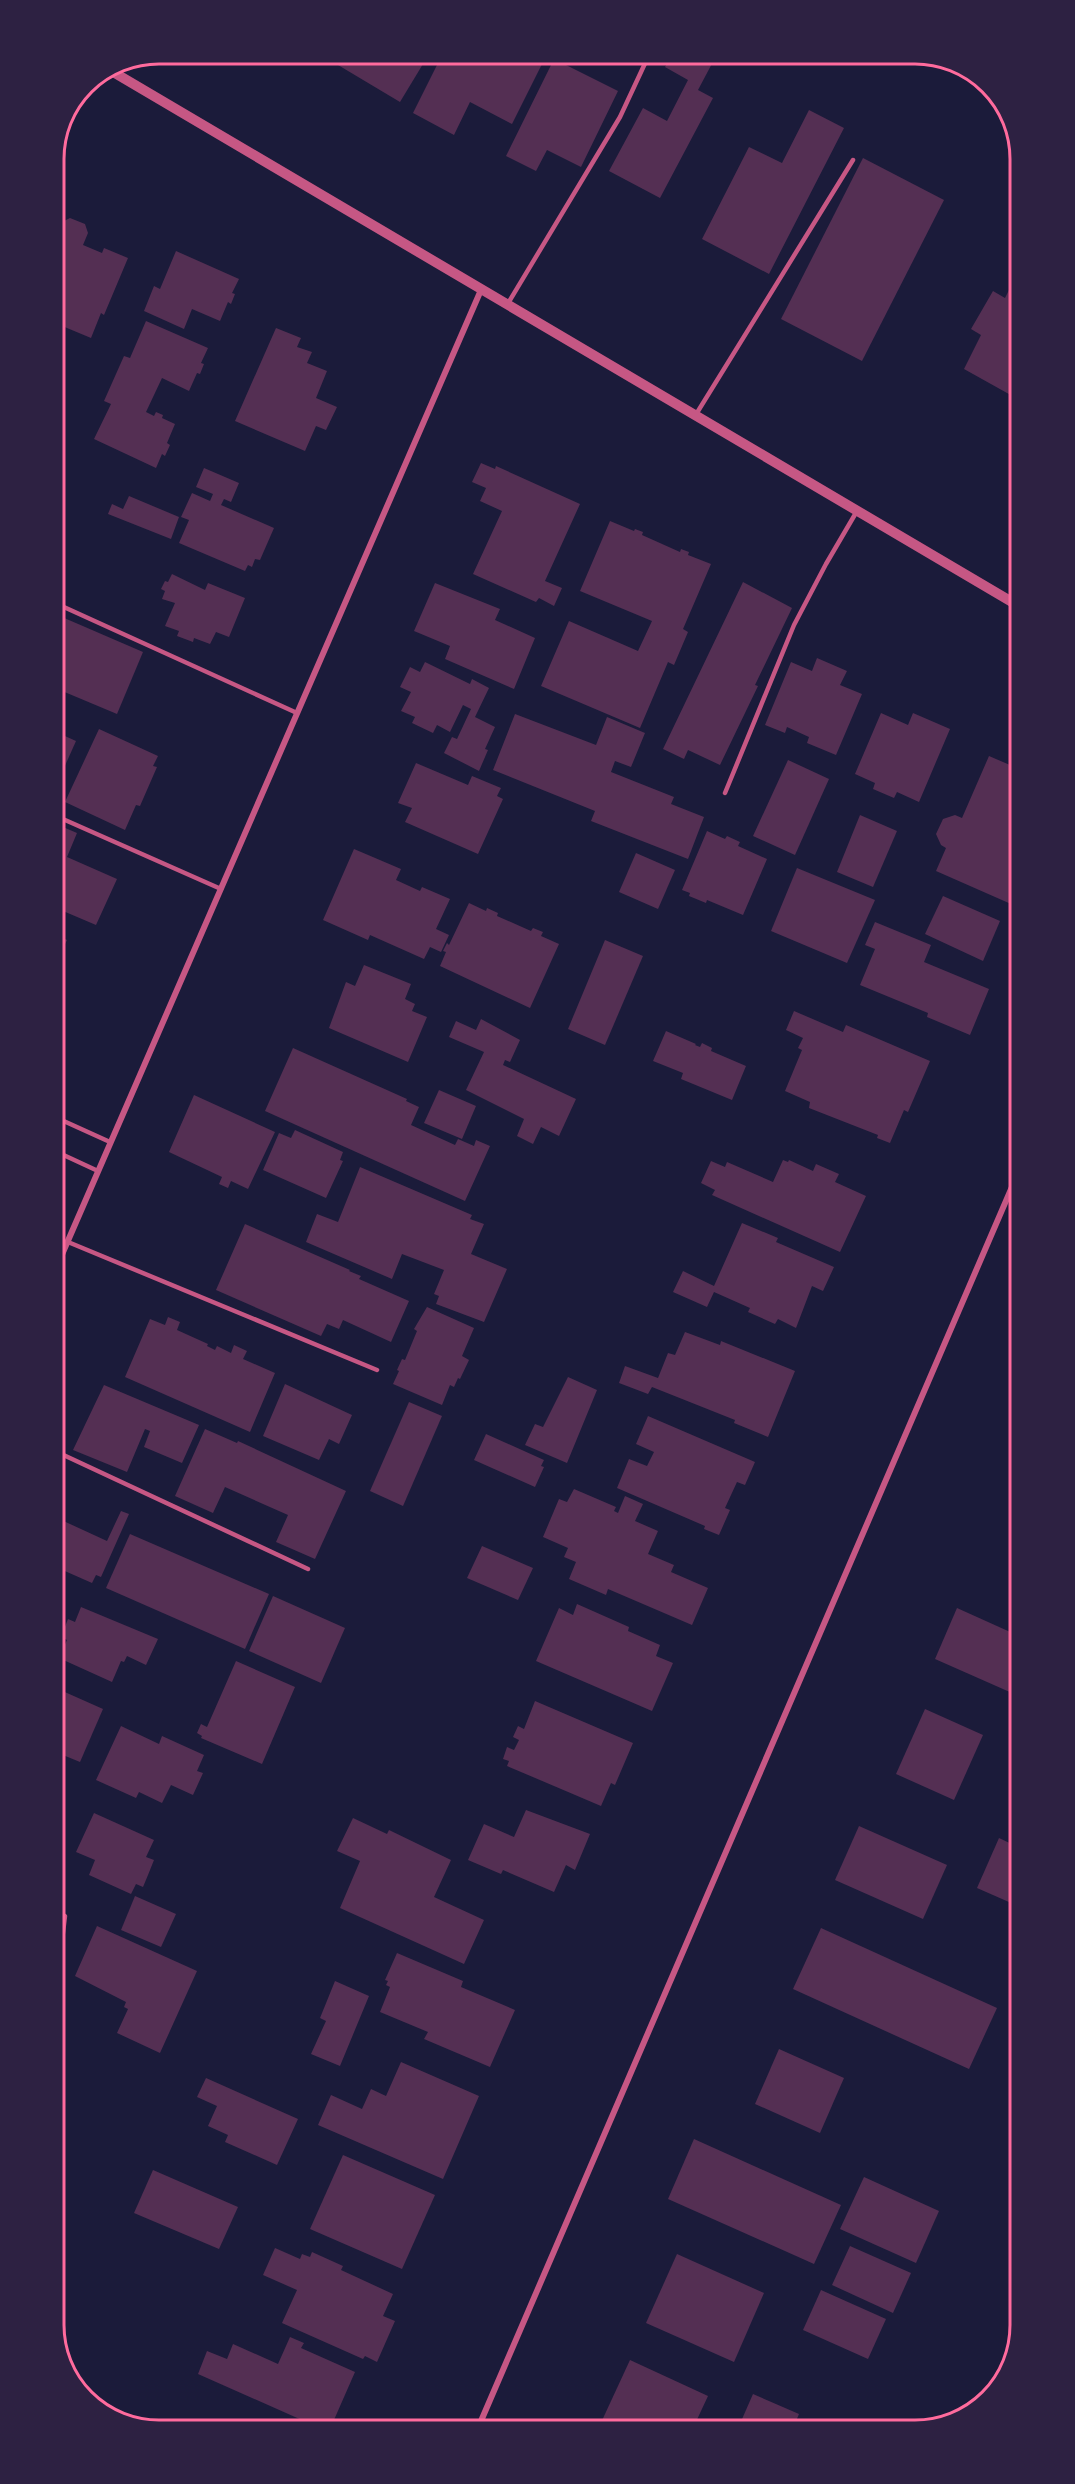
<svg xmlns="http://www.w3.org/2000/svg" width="1075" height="2484" viewBox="0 0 1075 2484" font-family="'Source Sans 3',sans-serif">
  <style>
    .building { fill: #542f53 }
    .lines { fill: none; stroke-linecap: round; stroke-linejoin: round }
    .service { stroke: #c65784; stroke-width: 4.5 }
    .minor { stroke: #c65784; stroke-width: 6 }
    .tertiary { stroke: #c65784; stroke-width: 10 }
    .rim { fill: none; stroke: #ff6b9d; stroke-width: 3 }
  </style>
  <rect width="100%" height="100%" fill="#1b1b3a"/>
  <g class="building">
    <polygon points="716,56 698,90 713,98 660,198 609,171 643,108 667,121 688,80 665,67 671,57"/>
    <polygon points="545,58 512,124 470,102 454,135 413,113 440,59"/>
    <polygon points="426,59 400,102 333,62 335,60"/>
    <polygon points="554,59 618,91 581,167 547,150 536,171 506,156"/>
    <polygon points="809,110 844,128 769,274 702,239 749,147 782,163"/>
    <polygon points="863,158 944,200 862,361 781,319"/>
    <polygon points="70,218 85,224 88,233 83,245 102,253 104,248 128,258 104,315 101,313 91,338 55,323 54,233 58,235 64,221"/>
    <polygon points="176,251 239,279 232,293 235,294 231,304 228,302 220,321 192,309 184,329 144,311 154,286 160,289"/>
    <polygon points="1014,280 1016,281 1016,398 964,369 981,335 971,329 993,291 1005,298"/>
    <polygon points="146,321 208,348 201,363 204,364 200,374 197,373 189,391 162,378 146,412 154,416 156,412 163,415 162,418 175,424 167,443 170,445 165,456 162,454 156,468 94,439 111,404 104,401 124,356 130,358"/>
    <polygon points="276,328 301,338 297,347 312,352 307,363 327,371 316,398 337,407 326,430 316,426 305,451 235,421"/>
    <polygon points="481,463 495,469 496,466 580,504 545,581 562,588 554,606 539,598 536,602 473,574 502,511 480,501 486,488 472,482"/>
    <polygon points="204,468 239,483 231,502 224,499 221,505 274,528 260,560 255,559 252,567 248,565 245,571 179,543 189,520 181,517 192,493 210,501 213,494 196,487"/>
    <polygon points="129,496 179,517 171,539 108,514 112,504 123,509"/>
    <polygon points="610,521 634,531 635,529 643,532 642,535 680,552 681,549 689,552 688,555 711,564 683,629 688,632 674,665 668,662 640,728 541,686 569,621 638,651 652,621 580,591"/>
    <polygon points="172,574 205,590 208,583 245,598 229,637 216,632 210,644 194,638 193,642 177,636 179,631 165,626 175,603 162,599 165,591 161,589 165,581 168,582"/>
    <polygon points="743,582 792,608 755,685 758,686 720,765 688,750 684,759 663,749"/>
    <polygon points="435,583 500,609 495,620 535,638 514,689 445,659 450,646 414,631"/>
    <polygon points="55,614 143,652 117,714 55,688"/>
    <polygon points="817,658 847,671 840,685 862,694 836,755 807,743 809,737 787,727 785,733 765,725 791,662 812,671"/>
    <polygon points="425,662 470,684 472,679 489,688 475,717 495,727 485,749 488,750 479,771 444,753 452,737 457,739 471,709 463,705 450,732 437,725 433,733 412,723 415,717 401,711 411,692 400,687 410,667 420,672"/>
    <polygon points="881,713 908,725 913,713 950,729 919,802 897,792 894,798 873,789 875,783 855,774"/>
    <polygon points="515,714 596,745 607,717 645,733 631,767 615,761 611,772 674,797 671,804 704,817 688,859 591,821 595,811 493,770"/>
    <polygon points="99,729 158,756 153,766 157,767 140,806 136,805 125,830 65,802"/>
    <polygon points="56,732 76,741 56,786"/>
    <polygon points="989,756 1017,768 1017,888 1011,904 936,871 946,848 941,845 936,834 943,819 955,815 962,818"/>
    <polygon points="788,760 829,779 795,855 753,836"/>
    <polygon points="416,763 468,785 472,776 501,788 497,796 503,799 478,854 405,822 412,808 398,803"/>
    <polygon points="860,815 897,831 873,887 837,872"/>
    <polygon points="56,824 77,833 67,857 117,879 96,925 56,908"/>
    <polygon points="707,831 725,839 727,836 740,842 738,846 767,859 743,915 707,900 706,903 689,896 690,893 682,890"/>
    <polygon points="354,849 401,869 396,880 420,891 422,887 450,899 436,929 449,935 441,952 430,947 424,959 370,935 368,940 323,920"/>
    <polygon points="636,853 675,870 658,909 619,892"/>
    <polygon points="797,868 875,900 847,963 771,931"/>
    <polygon points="943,896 1000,921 983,961 925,934"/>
    <polygon points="469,903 486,911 487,908 498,913 497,916 531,931 533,928 543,932 541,936 559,944 530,1008 440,966 446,952 443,951 447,943 449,945"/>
    <polygon points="875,922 931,945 924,962 989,989 970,1035 927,1017 928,1013 860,985 875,949 865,945"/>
    <polygon points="56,935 67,940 56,963"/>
    <polygon points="605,940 643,956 605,1045 568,1029"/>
    <polygon points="364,965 411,984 405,999 415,1004 412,1011 427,1017 408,1062 329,1028 346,982 355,986"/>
    <polygon points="794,1011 843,1032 846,1025 930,1061 908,1112 904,1110 890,1143 877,1138 878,1135 809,1108 810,1102 785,1091 802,1050 798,1048 803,1038 786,1030"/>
    <polygon points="481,1019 520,1040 510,1062 505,1060 503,1065 576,1099 559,1136 541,1127 533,1144 517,1136 524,1119 466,1090 484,1052 449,1037 456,1021 476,1030"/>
    <polygon points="666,1031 696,1044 695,1045 700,1047 702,1043 712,1048 711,1051 746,1066 732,1100 681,1079 683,1073 653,1061"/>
    <polygon points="293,1048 407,1099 406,1101 419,1107 411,1125 455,1145 458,1139 474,1146 476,1140 490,1146 465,1201 265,1111"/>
    <polygon points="439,1090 476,1106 462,1139 424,1123"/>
    <polygon points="194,1095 275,1132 248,1189 231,1181 228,1188 219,1184 222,1177 169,1152"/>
    <polygon points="295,1130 343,1152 340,1160 343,1161 326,1198 263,1170 279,1133 291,1138"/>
    <polygon points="783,1160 788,1162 789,1160 813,1171 816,1164 839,1174 835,1182 866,1196 840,1252 712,1195 715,1190 701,1183 711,1161 725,1167 727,1162 773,1182"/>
    <polygon points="360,1167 472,1215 470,1219 484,1224 471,1254 507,1269 484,1322 436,1304 439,1296 434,1294 444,1270 402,1254 392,1279 306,1242 317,1214 338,1222"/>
    <polygon points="742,1223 778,1238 776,1242 834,1267 823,1291 812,1286 796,1328 778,1319 775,1324 748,1312 750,1308 714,1292 707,1307 673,1292 683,1271 714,1286"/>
    <polygon points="245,1224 350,1270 349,1271 361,1276 359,1279 409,1301 391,1342 343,1320 339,1329 327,1324 321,1336 216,1290"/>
    <polygon points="427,1307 474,1328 462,1356 469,1360 460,1379 458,1378 454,1387 450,1385 442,1405 393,1384 399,1371 397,1370 402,1359 405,1360 417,1331 414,1329"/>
    <polygon points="168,1317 180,1322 177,1330 208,1344 207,1346 215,1350 217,1346 231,1353 234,1345 247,1351 243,1359 275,1373 250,1432 125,1377 150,1319 165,1325"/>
    <polygon points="685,1332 720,1345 721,1341 795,1371 768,1437 734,1423 735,1420 652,1387 648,1394 619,1383 625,1366 658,1378 668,1353 675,1355"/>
    <polygon points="568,1377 597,1390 567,1463 525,1445 535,1424 543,1427"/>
    <polygon points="285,1384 352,1415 339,1444 329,1439 319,1460 263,1436"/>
    <polygon points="104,1385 199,1425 182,1463 144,1447 150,1431 145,1429 127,1472 73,1450"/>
    <polygon points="409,1402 442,1416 403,1506 370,1491"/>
    <polygon points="648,1416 755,1462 745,1485 737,1482 725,1508 730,1510 719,1535 704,1529 705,1526 617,1488 629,1459 647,1466 654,1452 636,1444"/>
    <polygon points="205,1429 237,1443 238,1441 346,1491 315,1559 276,1542 288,1515 225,1487 213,1513 175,1496"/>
    <polygon points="486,1434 544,1460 541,1466 544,1467 535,1487 474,1460"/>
    <polygon points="574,1489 616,1507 614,1511 618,1513 625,1496 643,1504 635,1521 658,1531 648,1554 674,1565 671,1572 708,1588 692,1625 608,1589 606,1595 569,1579 576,1562 564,1557 568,1548 543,1537 559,1499 567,1502"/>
    <polygon points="121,1511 129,1514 101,1577 96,1575 92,1583 58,1568 57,1518 107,1541"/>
    <polygon points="130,1534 269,1594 245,1649 106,1588"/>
    <polygon points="482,1546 533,1568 518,1600 467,1578"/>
    <polygon points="273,1596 345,1628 321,1683 249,1651"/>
    <polygon points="577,1604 629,1627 628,1631 660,1645 656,1656 673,1663 652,1711 536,1661 559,1608 573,1615"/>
    <polygon points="81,1607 158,1639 146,1665 127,1656 124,1662 121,1661 112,1682 59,1658 67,1640 61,1637 68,1619 75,1622"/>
    <polygon points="957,1608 1019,1636 1019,1677 1012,1693 935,1659"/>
    <polygon points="236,1661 295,1687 262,1764 201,1738 202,1736 197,1733 201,1724 207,1727"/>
    <polygon points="58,1689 103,1709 80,1762 58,1753"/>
    <polygon points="535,1701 633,1743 615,1785 611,1783 601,1806 507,1766 509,1761 503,1759 507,1747 514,1750 519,1740 513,1737 518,1726 524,1729"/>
    <polygon points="925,1709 983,1735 954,1800 896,1774"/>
    <polygon points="121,1726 159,1744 162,1736 204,1755 197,1771 203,1773 193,1795 171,1785 162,1803 139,1792 136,1798 96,1780"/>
    <polygon points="526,1810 590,1834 575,1870 566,1865 554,1892 503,1870 501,1874 468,1860 484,1824 514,1837"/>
    <polygon points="94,1813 154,1840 146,1857 154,1860 148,1875 143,1887 136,1884 131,1894 89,1875 95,1860 76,1852"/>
    <polygon points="353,1818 387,1834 389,1830 451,1860 434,1897 484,1920 464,1964 340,1908 360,1861 337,1851"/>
    <polygon points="859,1826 947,1865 923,1919 835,1880"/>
    <polygon points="999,1838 1020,1848 1020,1907 977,1888"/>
    <polygon points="135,1896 176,1914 161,1947 121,1930"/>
    <polygon points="97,1926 197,1971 160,2053 117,2033 128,2009 124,2007 126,2002 75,1976"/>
    <polygon points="821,1928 997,2008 969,2069 793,1989"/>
    <polygon points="397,1953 463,1981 461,1987 515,2010 490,2067 424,2039 428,2032 380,2012 390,1987 386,1985 388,1981 385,1980"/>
    <polygon points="335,1981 369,1996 340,2066 311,2054 326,2021 320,2018"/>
    <polygon points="779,2049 844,2078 820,2133 755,2104"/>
    <polygon points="401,2062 479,2096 443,2179 318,2125 331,2095 362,2109 371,2089 386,2096"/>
    <polygon points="206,2078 298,2119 277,2165 225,2142 228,2135 208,2126 217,2106 197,2097"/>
    <polygon points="694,2139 841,2205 814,2264 668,2199"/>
    <polygon points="343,2155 435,2195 402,2269 310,2229"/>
    <polygon points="153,2170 238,2207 219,2249 134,2213"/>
    <polygon points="864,2177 939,2211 916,2263 840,2229"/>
    <polygon points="850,2246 911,2273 893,2313 832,2285"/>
    <polygon points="275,2248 300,2259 302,2254 310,2257 312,2252 343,2266 341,2270 393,2294 383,2316 395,2321 377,2362 365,2356 363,2359 282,2323 297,2290 263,2275"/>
    <polygon points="677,2254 764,2293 734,2362 646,2323"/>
    <polygon points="821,2290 886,2319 868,2359 803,2330"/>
    <polygon points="290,2337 304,2343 301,2348 355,2372 330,2429 322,2429 198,2374 207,2351 227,2359 233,2344 278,2364"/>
    <polygon points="630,2360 708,2396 694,2426 599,2427"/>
    <polygon points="753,2394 799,2414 794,2426 739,2426"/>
  </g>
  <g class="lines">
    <g class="service">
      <polyline points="507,305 620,117 648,57"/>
      <polyline points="695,416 853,160"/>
      <polyline points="55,603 297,713"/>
      <polyline points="725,793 794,625 826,564 857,511"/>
      <polyline points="56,816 221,889"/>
      <polyline points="57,1118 110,1142"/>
      <polyline points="57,1152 98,1171"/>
      <polyline points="68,1242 377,1370"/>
      <polyline points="57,1452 308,1569"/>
      <polyline points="58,1913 65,1916 59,1965"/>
    </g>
    <g class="minor">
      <polyline points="57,1266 481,290"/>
      <polyline points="478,2428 1018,1173"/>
    </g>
    <polyline class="tertiary" points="108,69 1017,605"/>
  </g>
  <path d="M0 0H1075V2484H0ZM159 64H915A95 95 0 0 1 1010 159V2325A95 95 0 0 1 915 2420H159A95 95 0 0 1 64 2325V159A95 95 0 0 1 159 64Z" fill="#2d2142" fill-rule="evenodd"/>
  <path class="rim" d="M159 64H915A95 95 0 0 1 1010 159V2325A95 95 0 0 1 915 2420H159A95 95 0 0 1 64 2325V159A95 95 0 0 1 159 64Z"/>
</svg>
